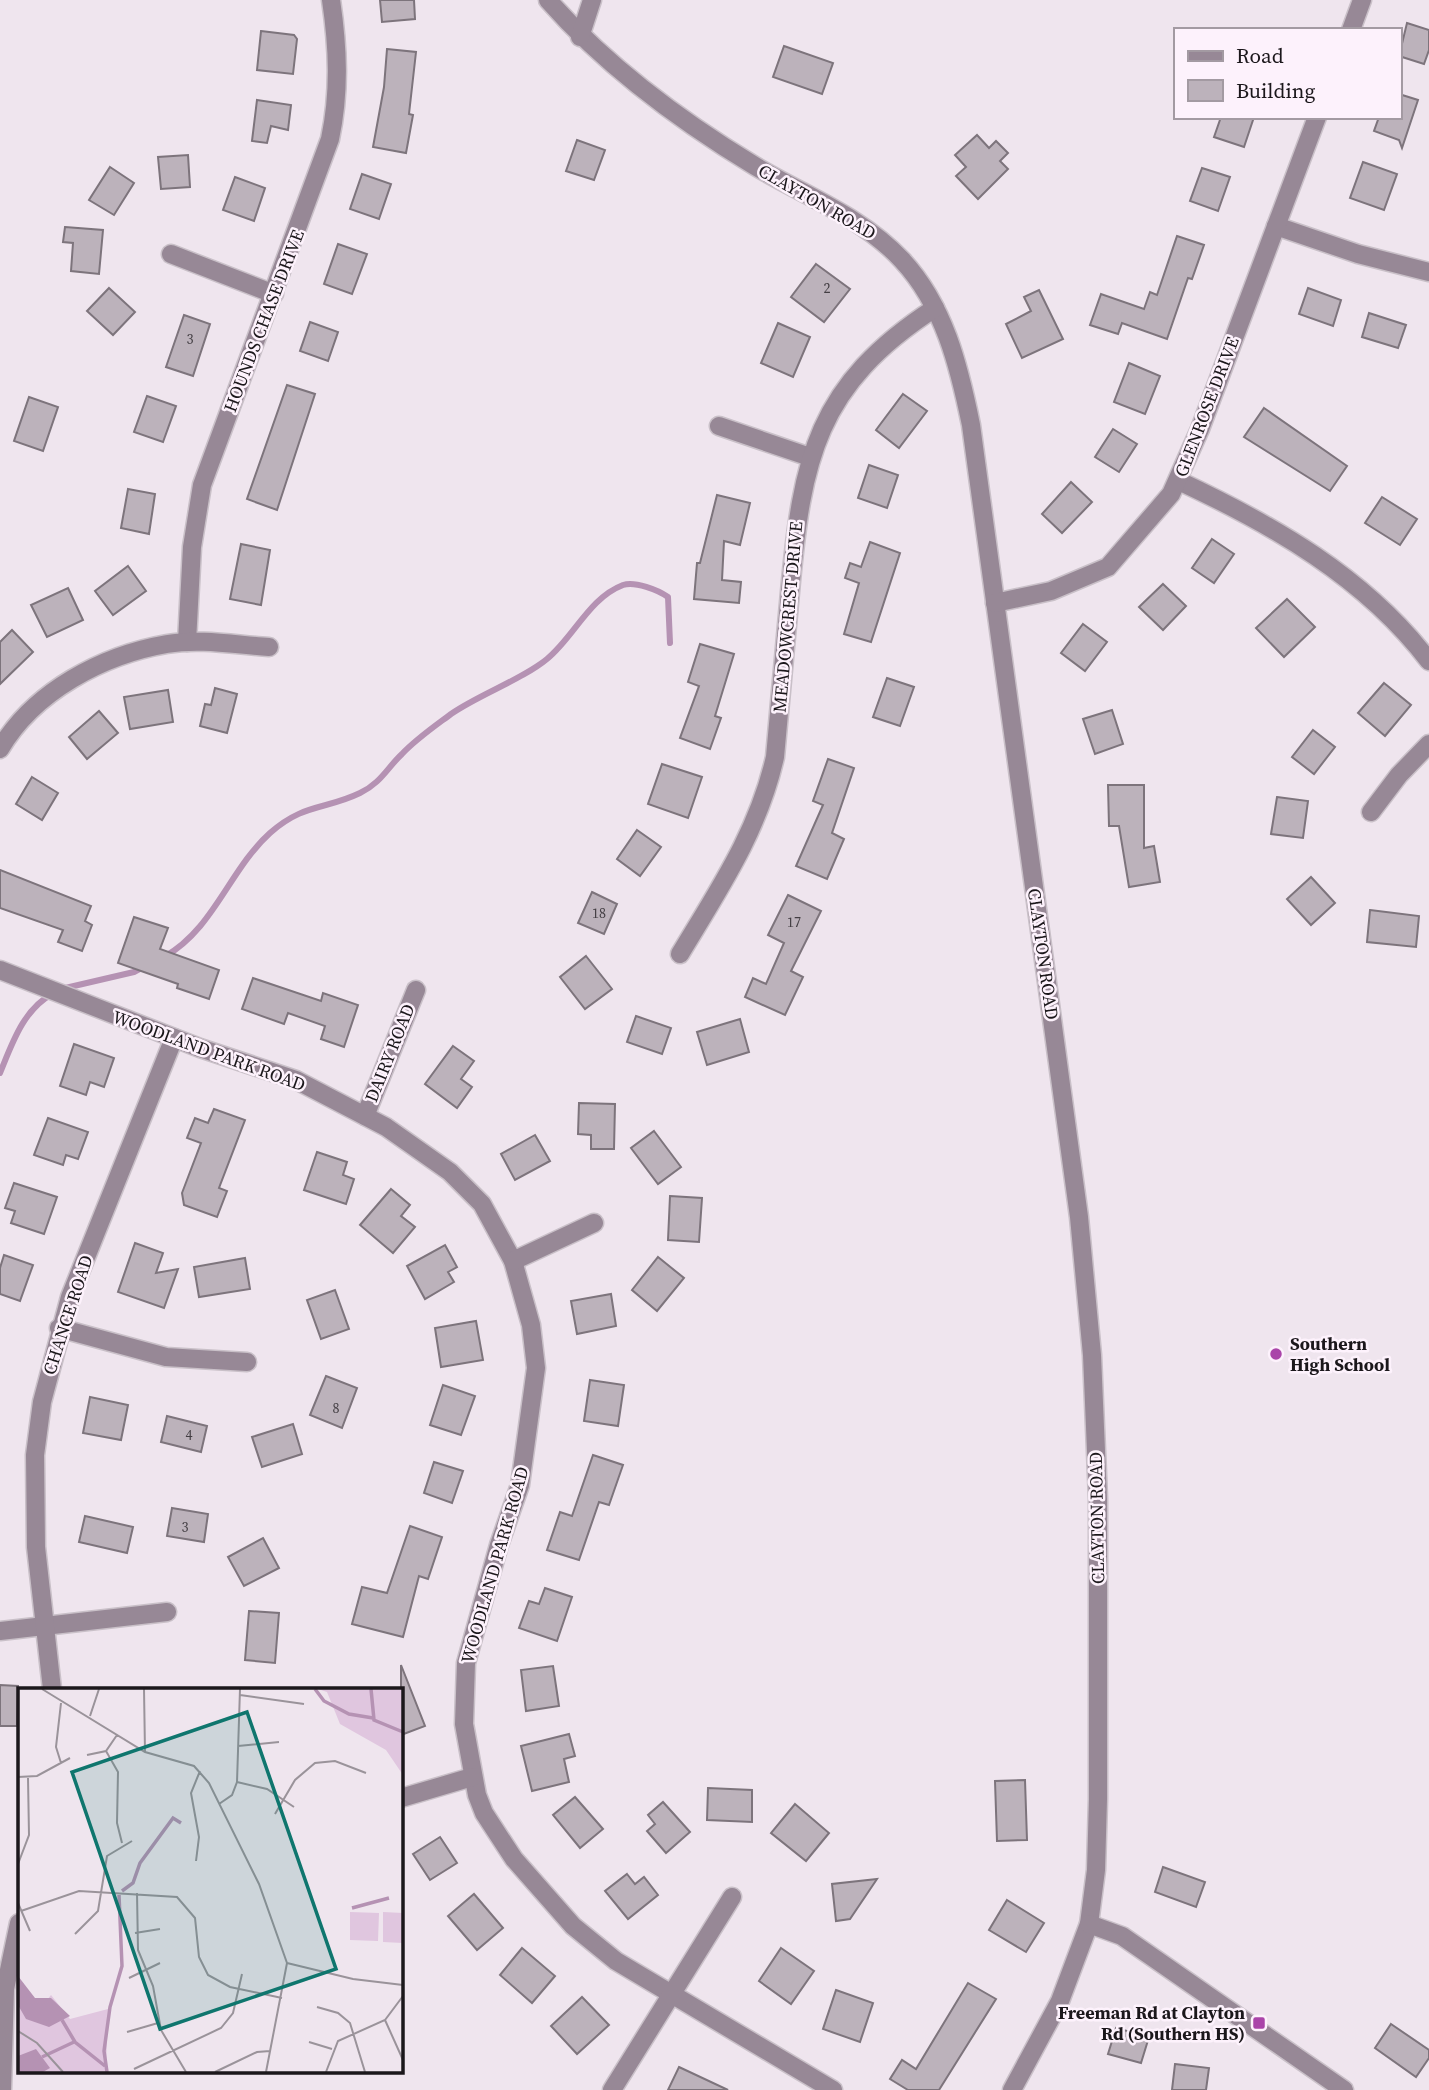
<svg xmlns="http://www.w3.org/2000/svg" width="1429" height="2090" viewBox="0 0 1429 2090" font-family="'Source Serif 4',serif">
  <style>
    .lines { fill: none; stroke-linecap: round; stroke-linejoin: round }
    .stream { stroke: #b592b3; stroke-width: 6 }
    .building { fill: #bcb2bb; stroke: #7d747c; stroke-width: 2 }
    .minor-casing { stroke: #c9c0c8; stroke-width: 21 }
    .minor { stroke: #978896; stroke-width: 18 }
    .poi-dot { fill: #aa44a9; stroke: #fdf2fc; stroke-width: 2.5 }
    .labels { text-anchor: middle; stroke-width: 5; stroke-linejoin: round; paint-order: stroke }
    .number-label { font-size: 14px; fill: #433e43 }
    .street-label { font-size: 18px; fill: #1b171b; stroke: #fdf2fc }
    .poi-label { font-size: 18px; font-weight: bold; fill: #1b171b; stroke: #fdf2fc; text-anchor: start }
    .inset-river { fill: none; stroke: #b592b3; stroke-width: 3.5 }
    .inset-road { fill: none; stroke: #9a939a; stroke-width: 2 }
    .view { fill: #0f766e; fill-opacity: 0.15; stroke: #0f766e; stroke-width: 3.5 }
    .inset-edge { fill: none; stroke: #1b171b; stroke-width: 3.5 }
  </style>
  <rect width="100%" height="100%" fill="#efe5ee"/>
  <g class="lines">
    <g class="stream">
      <path d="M164 957C214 929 229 870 270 833 304 803 325 810 360 793 381 783 387 768 402 754 416 739 435 726 451 714 480 694 523 679 547 659 574 637 589 598 623 585 635 581 658 590 668 597L670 643"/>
      <polyline points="61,989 134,972 145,966"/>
      <path d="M0 1073C12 1044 23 1010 52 994"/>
    </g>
  </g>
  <g class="building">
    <polygon points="380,0 414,0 415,19 382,22"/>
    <polygon points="1407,23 1429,30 1429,50 1424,64 1399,56"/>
    <polygon points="261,31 294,35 297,39 293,74 257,70"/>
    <polygon points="784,46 833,63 822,94 773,77"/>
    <polygon points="387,49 416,52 409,114 413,115 406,153 373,147 384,87"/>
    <polygon points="1399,94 1418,100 1402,148 1399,140 1374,131 1379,117 1399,117"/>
    <polygon points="257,100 291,105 288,130 271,126 267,143 252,141"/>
    <polygon points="1221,117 1254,117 1244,147 1214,137"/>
    <polygon points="977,135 989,148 996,141 1008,153 1000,161 1008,169 978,199 956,176 966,167 955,155"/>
    <polygon points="577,140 605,150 594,180 566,171"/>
    <polygon points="188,155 190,187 161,189 158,157"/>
    <polygon points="1363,162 1397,174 1384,210 1350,198"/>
    <polygon points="110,167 134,183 114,215 89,200"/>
    <polygon points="1202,168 1230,177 1218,211 1190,201"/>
    <polygon points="362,174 391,184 379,219 350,209"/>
    <polygon points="235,177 265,188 254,221 223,210"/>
    <polygon points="65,227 103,230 99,274 71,271 73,243 63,242"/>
    <polygon points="1177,236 1204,245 1192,279 1188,278 1167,339 1122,323 1118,334 1090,325 1101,294 1144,309 1150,292 1157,295"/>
    <polygon points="338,244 367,254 352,294 324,284"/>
    <polygon points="816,264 850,289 824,322 791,297"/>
    <polygon points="109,288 135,312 113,335 87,311"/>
    <polygon points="1308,288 1341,300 1333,326 1299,314"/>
    <polygon points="1039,290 1063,339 1022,358 1006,324 1031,311 1024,297"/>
    <polygon points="1369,313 1406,325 1398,348 1362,337"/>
    <polygon points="184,315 210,324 193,376 166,367"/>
    <polygon points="310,322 338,332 328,361 300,351"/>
    <polygon points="778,323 810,337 793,377 761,363"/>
    <polygon points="1129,363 1160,376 1145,414 1114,402"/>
    <polygon points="287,385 315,394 277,510 247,499"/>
    <polygon points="903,394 927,411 899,448 876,430"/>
    <polygon points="147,396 176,406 163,442 134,432"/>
    <polygon points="29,397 58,407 43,451 14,441"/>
    <polygon points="1264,408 1347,466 1330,491 1244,437"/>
    <polygon points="1113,429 1137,444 1119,472 1095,457"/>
    <polygon points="869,465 898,475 887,508 858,498"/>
    <polygon points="1071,482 1092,502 1062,533 1042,514"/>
    <polygon points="128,489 155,494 149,534 121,528"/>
    <polygon points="717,495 750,503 740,545 724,541 722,580 741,582 739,603 694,599 697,563 700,563"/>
    <polygon points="1382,497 1417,519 1400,545 1365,523"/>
    <polygon points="1212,539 1234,554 1214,583 1192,568"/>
    <polygon points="870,542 900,553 871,642 844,634 859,583 845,578 850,563 861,567"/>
    <polygon points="241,544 270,550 261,605 230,599"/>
    <polygon points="128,566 146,591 113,615 95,591"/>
    <polygon points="1163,584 1186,606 1163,630 1139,607"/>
    <polygon points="68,588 83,620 47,637 31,605"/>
    <polygon points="1287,599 1315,627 1284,657 1256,628"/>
    <polygon points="1083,624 1107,642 1085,671 1061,653"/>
    <polygon points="12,630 33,652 0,684 0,642"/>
    <polygon points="700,644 734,654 715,716 721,718 710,749 680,738 699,686 688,682"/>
    <polygon points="887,678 914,687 900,726 873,717"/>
    <polygon points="1384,683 1411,705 1385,736 1358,713"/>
    <polygon points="215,688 237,694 227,733 200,726 205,704 211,705"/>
    <polygon points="168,690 173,722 130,729 124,697"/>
    <polygon points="1112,710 1123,744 1095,754 1083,719"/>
    <polygon points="99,711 118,733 87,759 69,737"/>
    <polygon points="1313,730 1335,747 1314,774 1292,757"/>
    <polygon points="828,759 854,768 832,833 844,839 827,879 796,866 823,805 813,801"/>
    <polygon points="662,764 702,777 688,818 648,804"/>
    <polygon points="32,777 58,793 42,820 16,804"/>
    <polygon points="1108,785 1144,785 1144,848 1154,846 1160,882 1129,887 1119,826 1109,826"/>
    <polygon points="1277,797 1308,801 1303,838 1271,834"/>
    <polygon points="637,830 661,847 640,876 617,859"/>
    <polygon points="0,870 91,906 85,921 92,925 82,951 58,942 63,930 0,908"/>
    <polygon points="1311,877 1335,903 1311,925 1287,899"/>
    <polygon points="592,892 617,904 604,934 578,923"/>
    <polygon points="788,895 821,911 791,971 803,977 785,1015 745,997 753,978 766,984 784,943 768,935"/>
    <polygon points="1370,910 1419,916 1416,947 1367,942"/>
    <polygon points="134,917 168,928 160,949 219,970 209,999 177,988 178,984 118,963"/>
    <polygon points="586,956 612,989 585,1009 560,977"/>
    <polygon points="253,978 321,1001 323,993 358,1005 344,1047 321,1039 325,1026 288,1013 284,1024 242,1009"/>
    <polygon points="636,1016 671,1028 662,1054 627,1042"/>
    <polygon points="740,1019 749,1052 707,1065 697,1032"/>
    <polygon points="74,1044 114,1058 104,1087 90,1082 86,1095 60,1086"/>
    <polygon points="453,1046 474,1061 461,1079 472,1087 457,1108 425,1084"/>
    <polygon points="579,1103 615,1104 614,1149 591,1149 591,1135 578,1134"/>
    <polygon points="214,1109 245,1120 219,1188 227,1191 217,1217 184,1205 182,1193 201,1143 187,1138 195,1118 208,1123"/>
    <polygon points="48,1118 88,1132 78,1159 66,1155 63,1165 34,1155"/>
    <polygon points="654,1131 681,1167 658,1184 631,1148"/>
    <polygon points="535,1135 550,1161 515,1180 501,1154"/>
    <polygon points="317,1152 347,1162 343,1175 354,1179 346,1204 304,1190"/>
    <polygon points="14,1183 57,1197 44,1234 11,1223 15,1211 5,1208"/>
    <polygon points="391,1189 410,1205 401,1216 415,1227 393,1253 360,1225"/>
    <polygon points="670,1196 702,1198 699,1242 668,1240"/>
    <polygon points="135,1243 163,1253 156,1273 178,1269 164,1308 118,1292"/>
    <polygon points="445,1245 457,1267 448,1272 454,1282 425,1299 407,1266"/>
    <polygon points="4,1255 33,1265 20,1301 0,1294 0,1268"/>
    <polygon points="658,1257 684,1278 657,1311 632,1290"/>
    <polygon points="245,1258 250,1289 199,1297 194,1267"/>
    <polygon points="335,1290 349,1329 321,1339 307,1300"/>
    <polygon points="611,1294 616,1326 577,1334 571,1301"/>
    <polygon points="476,1321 483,1360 441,1367 435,1328"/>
    <polygon points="326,1376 357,1388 342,1428 310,1415"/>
    <polygon points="590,1380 624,1385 618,1426 584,1421"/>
    <polygon points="443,1385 475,1396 461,1435 430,1425"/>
    <polygon points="90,1397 128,1405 121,1440 83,1433"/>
    <polygon points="167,1416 207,1426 201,1452 161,1442"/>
    <polygon points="293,1424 302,1454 262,1467 252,1437"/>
    <polygon points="593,1455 623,1465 609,1505 599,1502 579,1560 547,1550 560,1512 572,1516"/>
    <polygon points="434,1462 463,1471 452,1503 424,1493"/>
    <polygon points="172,1508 208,1514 204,1542 167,1536"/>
    <polygon points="85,1516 133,1527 127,1553 79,1542"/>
    <polygon points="410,1526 442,1537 428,1579 419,1576 403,1637 352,1624 362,1587 387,1593"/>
    <polygon points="263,1538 279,1568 244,1586 228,1557"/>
    <polygon points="545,1588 572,1597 557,1641 519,1628 529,1601 539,1604"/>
    <polygon points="249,1611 279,1613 275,1663 245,1660"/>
    <polygon points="401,1665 425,1726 401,1735"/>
    <polygon points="553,1666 559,1706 526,1711 521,1670"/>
    <polygon points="0,1685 18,1686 17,1726 0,1726"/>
    <polygon points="569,1734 575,1756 564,1759 569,1782 532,1791 521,1746"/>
    <polygon points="1025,1780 1027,1840 997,1841 995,1781"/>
    <polygon points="708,1788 752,1790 752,1822 707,1820"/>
    <polygon points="575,1797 603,1829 580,1848 553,1815"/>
    <polygon points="663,1802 690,1832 666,1853 647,1831 655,1824 648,1815"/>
    <polygon points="795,1804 829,1833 806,1861 771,1833"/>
    <polygon points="440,1837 457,1863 430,1880 413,1854"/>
    <polygon points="1163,1867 1205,1882 1196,1907 1155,1892"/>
    <polygon points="627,1874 635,1884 644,1877 658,1895 628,1919 605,1891"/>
    <polygon points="877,1879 850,1919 836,1921 832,1884"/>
    <polygon points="474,1894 503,1928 477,1950 448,1916"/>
    <polygon points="1007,1900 1044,1923 1026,1952 989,1930"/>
    <polygon points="522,1948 555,1976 532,2003 500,1975"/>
    <polygon points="781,1948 814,1971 791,2004 759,1981"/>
    <polygon points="968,1983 996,1999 939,2090 908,2090 890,2079 902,2060 916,2069"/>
    <polygon points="836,1990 873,2003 860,2042 823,2029"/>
    <polygon points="582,1997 609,2025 577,2054 551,2026"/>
    <polygon points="1391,2024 1429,2050 1429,2058 1416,2077 1375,2048"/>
    <polygon points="1116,2028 1149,2037 1141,2063 1108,2054"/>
    <polygon points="1175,2064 1209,2068 1206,2090 1172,2090"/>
    <polygon points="679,2067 728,2090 668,2090"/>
  </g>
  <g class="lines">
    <g class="minor-casing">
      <g id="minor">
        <path d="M548 0C607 67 679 120 755 166 805 196 861 216 902 260 944 305 959 366 971 425L1079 1217 1092 1355 1098 1499V1799L1096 1870 1089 1924 1060 2001 1012 2090"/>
        <polyline points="1351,30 1362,0"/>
        <polyline points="580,37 592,0"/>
        <polyline points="1276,226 1358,254 1429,272"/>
        <polyline points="171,254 274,294"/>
        <polyline points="719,426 810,457"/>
        <path d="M1179 481C1273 525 1365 577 1429 661"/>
        <polyline points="995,603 1051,591 1108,567 1171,494 1200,429 1317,117"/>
        <path d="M187 642 192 547 202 485 330 139C340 92 338 47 331 0"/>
        <path d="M0 749C34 691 103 655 167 644 200 638 236 645 269 647"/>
        <polyline points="1371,812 1399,775 1429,744"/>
        <path d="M680 954C719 889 758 832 775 757 780 702 785 647 790 592 802 459 816 385 935 308"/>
        <polyline points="0,970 200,1048 296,1080 386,1127 450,1172 482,1204 513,1261 531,1325 536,1368 520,1485 499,1545 466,1663 464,1724 477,1795 484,1813 514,1859 573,1926 616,1961 833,2090"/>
        <polyline points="365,1116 416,990"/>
        <polyline points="513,1261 594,1223"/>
        <polyline points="59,1328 166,1357 247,1362"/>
        <polyline points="0,1631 167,1612"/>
        <polyline points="52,1689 36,1547 35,1455 42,1402 70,1297 174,1038"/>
        <polyline points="401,1798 472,1777"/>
        <polyline points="1089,1924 1122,1936 1344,2090"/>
        <polyline points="2,2090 5,1989 19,1923"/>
        <polyline points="612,2090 732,1897"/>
      </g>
    </g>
    <use href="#minor" class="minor"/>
  </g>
  <g class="poi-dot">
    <circle cx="1276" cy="1354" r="7"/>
    <rect x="1252" y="2016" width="14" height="14" rx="3.5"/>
  </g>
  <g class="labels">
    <g class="number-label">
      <text x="827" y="293">2</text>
      <text x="190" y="344">3</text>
      <text x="599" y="918">18</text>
      <text x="794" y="927">17</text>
      <text x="336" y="1413">8</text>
      <text x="189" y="1440">4</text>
      <text x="185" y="1532">3</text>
    </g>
    <g class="street-label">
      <text transform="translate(817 202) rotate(30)" y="6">CLAYTON ROAD</text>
      <text transform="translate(264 321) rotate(-69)" y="6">HOUNDS CHASE DRIVE</text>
      <text transform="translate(1207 407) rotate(-69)" y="6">GLENROSE DRIVE</text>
      <text transform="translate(788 617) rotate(-85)" y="6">MEADOWCREST DRIVE</text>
      <text transform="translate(1043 954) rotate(82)" y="6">CLAYTON ROAD</text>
      <text transform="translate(209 1051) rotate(20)" y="6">WOODLAND PARK ROAD</text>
      <text transform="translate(390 1053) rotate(-68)" y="6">DAIRY ROAD</text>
      <text transform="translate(68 1315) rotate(-72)" y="6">CHANCE ROAD</text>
      <text transform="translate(1097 1518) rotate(-91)" y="6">CLAYTON ROAD</text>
      <text transform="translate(495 1565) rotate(-74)" y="6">WOODLAND PARK ROAD</text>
    </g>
    <g class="poi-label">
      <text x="1290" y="1350">Southern<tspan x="1290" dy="21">High School</tspan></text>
      <text x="1245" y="2019" text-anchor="end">Freeman Rd at Clayton<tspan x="1245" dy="21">Rd (Southern HS)</tspan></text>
    </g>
  </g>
  <g transform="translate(18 1688)">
    <rect width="385" height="385" fill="#efe5ee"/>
    <path d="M300 1H385V87L368 62 322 36 309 4ZM332 224 361 225 360 253 332 252ZM365 224 385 225V255L365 254ZM0 290 17 312H29L33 307 52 331 90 321 88 384H0Z" fill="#e0c6df"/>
    <path d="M0 288 17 310H33L52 328 31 339 8 331 0 317ZM18 361 32 380 25 384H0V368Z" fill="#b592b3"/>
    <path class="inset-river" d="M297 1 306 13 331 26 355 30M353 1 356 32 385 44M104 203 115 195 122 175 155 130 163 135M334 220 371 210M44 332 57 354 87 378M24 369 56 354M89 384 86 363 92 319 104 278 101 207"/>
    <path class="inset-road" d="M24 1 127 64 176 78 191 95 241 196 269 275 248 384M126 1 127 64M222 7 286 16M72 28 81 1M220 58 261 54M88 63 100 84 99 135 104 155M69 67 88 63 99 47M43 75 38 59 43 15M0 89 19 88 52 70M219 94 249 101 276 119M201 116 214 107 219 94 222 1M257 126 277 92 297 75 317 73 348 85M178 173 181 149 173 105 182 83M0 176 11 147 10 90M119 205 120 262 135 298 143 342 168 384M0 215 12 243M3 223 61 203 159 209 177 230 181 269 190 287 212 299 264 310M117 245 142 241M57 246 80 223 89 168 114 153M269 275 335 291 385 297M111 290 142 275M299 319 320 325 332 335 347 384M367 332 385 372M0 343 19 355 45 384M109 344 140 335M291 354 314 361M116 381 203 340 215 325 224 286M197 384 239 364 252 363M308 384 320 353 367 332 385 308"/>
    <path class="view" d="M229 24 318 281 142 341 54 84Z"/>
    <rect width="385" height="385" class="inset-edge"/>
  </g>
  <rect x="1174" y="28" width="228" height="91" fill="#fdf2fc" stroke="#a39aa2" stroke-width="2"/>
  <rect x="1188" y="51" width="35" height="10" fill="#978896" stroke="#a39aa2" stroke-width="2"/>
  <text x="1236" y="63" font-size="21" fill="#1b171b">Road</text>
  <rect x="1188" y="80" width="35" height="21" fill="#bcb2bb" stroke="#a39aa2" stroke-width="2"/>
  <text x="1236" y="98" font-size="21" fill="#1b171b">Building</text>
</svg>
